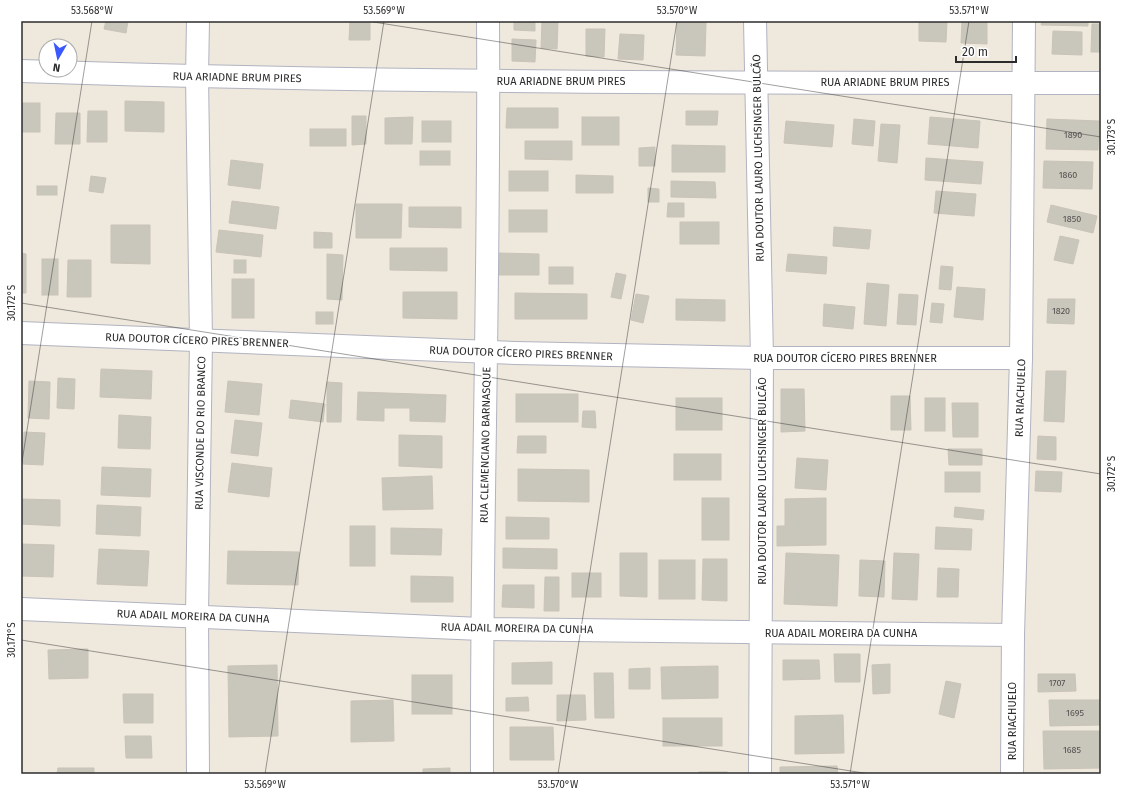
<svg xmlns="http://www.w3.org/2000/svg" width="1122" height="795" viewBox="0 0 1122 795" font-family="'Fira Sans',sans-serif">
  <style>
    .building { fill: #c9c6bc; stroke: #cac4b7 }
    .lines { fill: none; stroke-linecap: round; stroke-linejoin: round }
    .minor-casing { stroke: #b1b3c0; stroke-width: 24 }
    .minor { stroke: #fff; stroke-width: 22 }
    .ticks { fill: none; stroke: #2c2c2c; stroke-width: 1; stroke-opacity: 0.45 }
    .labels { text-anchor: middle; stroke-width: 3; stroke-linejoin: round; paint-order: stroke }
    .number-label { font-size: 9px; fill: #535250 }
    .street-label { font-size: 11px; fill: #2c2c2c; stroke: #fff }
    .neatline { fill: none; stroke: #2c2c2c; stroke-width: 1.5 }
    .ticks-label { font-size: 10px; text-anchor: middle; fill: #2c2c2c }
  </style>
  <rect width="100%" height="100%" fill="#eee8dd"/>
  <g class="building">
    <polygon points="106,21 128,21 126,33 104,29"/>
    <polygon points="350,21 370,21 370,40 349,40"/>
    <polygon points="514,21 535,21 535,31 514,30"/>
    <polygon points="542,21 558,21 557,49 541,48"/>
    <polygon points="677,21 706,22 705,56 676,55"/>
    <polygon points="919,21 947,21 946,42 919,41"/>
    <polygon points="962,21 987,22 987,44 961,43"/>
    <polygon points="1042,21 1088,21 1088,26 1041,25"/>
    <polygon points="1092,24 1101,24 1101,52 1091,52"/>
    <polygon points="586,29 605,29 604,57 586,56"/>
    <polygon points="1053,31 1082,32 1082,55 1052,54"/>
    <polygon points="620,34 644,35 643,60 618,59"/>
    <polygon points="512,39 536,40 535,62 512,61"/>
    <polygon points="125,101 164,102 164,132 125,131"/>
    <rect x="21" y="103" width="19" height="29"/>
    <polygon points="507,108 558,108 558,128 506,128"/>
    <polygon points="88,111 107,111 107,142 87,142"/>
    <polygon points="686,111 718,111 717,125 686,125"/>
    <polygon points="56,113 80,113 80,144 55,144"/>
    <polygon points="352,116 366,116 366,144 352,145"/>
    <polygon points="413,117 412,144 385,144 385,118"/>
    <rect x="582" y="117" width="37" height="28"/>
    <polygon points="930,117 980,121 978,148 928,144"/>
    <polygon points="854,119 875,121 873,146 852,144"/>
    <polygon points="1047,119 1099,121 1098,150 1046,149"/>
    <rect x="422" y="121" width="29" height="21"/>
    <polygon points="786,121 834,125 832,147 784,143"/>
    <polygon points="881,124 900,125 897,163 878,161"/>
    <rect x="310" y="129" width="36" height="17"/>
    <polygon points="525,141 572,141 572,160 525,159"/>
    <polygon points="672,145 725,146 725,172 672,172"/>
    <polygon points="655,147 655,166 639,166 639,148"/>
    <rect x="420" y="151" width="30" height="14"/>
    <polygon points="926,158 983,162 981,184 925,180"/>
    <polygon points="231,160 263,164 260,189 228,185"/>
    <polygon points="1044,161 1093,162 1092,189 1043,188"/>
    <rect x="509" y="171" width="39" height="20"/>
    <polygon points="576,175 613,176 613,193 576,193"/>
    <polygon points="91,176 106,178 103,193 89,191"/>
    <polygon points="671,181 715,182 716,198 671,197"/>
    <rect x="37" y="186" width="20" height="9"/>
    <polygon points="648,188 659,189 659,202 648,202"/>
    <polygon points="936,191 976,194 974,216 934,213"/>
    <polygon points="232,201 279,207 276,229 229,223"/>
    <polygon points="668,203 684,203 684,217 667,217"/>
    <polygon points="356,204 402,204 401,238 356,238"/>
    <polygon points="1051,205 1097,216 1093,233 1047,222"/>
    <polygon points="409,207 461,207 461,228 409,227"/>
    <rect x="509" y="210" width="38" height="22"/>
    <rect x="680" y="222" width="39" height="22"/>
    <polygon points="111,225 150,225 150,264 111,263"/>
    <polygon points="834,227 871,230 869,249 833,246"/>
    <polygon points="219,230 263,235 261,257 216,252"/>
    <polygon points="314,232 332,233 332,248 314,248"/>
    <polygon points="1060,236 1079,240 1073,264 1054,260"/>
    <polygon points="390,248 447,248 447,271 390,270"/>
    <polygon points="21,253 26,254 26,293 21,293"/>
    <polygon points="499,253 539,254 539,275 499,275"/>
    <polygon points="327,254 343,255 342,300 327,299"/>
    <polygon points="788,254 827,257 826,274 786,271"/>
    <rect x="42" y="259" width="16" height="36"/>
    <polygon points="68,260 91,260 91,297 67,297"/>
    <rect x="234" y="260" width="12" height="13"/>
    <polygon points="941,266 953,267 951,290 939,289"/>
    <rect x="549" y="267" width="24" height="17"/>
    <polygon points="616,273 626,275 621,299 611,297"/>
    <rect x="232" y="279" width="22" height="39"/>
    <polygon points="867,283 889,285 886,326 864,324"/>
    <polygon points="957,287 985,289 983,320 954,317"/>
    <polygon points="403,292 457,292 457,319 403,318"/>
    <polygon points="515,293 587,294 587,319 515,319"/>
    <polygon points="636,294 649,296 643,323 631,320"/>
    <polygon points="899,294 918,295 916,325 897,324"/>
    <polygon points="676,299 725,300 725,321 676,320"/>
    <polygon points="1048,299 1075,299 1074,324 1047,323"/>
    <polygon points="932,303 944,304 942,323 930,322"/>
    <polygon points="824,304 855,307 853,329 823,326"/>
    <rect x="316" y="312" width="17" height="12"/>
    <polygon points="101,369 152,371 151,399 100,397"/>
    <polygon points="1046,371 1066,371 1064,422 1044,421"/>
    <polygon points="58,378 75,379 74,409 57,408"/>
    <polygon points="29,381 50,382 49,419 28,418"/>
    <polygon points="228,381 262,384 259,415 225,412"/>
    <polygon points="327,382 342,383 341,422 327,422"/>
    <polygon points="781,389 804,389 805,431 781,432"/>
    <polygon points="358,392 446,395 445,422 410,421 410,408 384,408 384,421 357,420"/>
    <rect x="516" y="394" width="62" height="28"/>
    <polygon points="891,396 910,396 911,430 891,430"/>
    <rect x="676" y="398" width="46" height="32"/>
    <rect x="925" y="398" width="20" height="33"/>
    <polygon points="291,400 325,404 323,422 289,418"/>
    <polygon points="952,403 978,403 978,437 953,437"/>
    <polygon points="583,411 595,411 596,428 582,427"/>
    <polygon points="119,415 151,417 150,449 118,448"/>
    <polygon points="235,420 262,423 258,456 231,453"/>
    <polygon points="24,432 45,433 43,465 23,464"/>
    <polygon points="399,435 442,436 442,468 399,466"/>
    <polygon points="518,436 546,436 546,453 517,453"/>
    <polygon points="1038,436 1056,437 1056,460 1037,459"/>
    <polygon points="948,449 982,449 982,465 949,465"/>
    <rect x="674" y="454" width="47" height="26"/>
    <polygon points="797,458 828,460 826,490 795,488"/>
    <polygon points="232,463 272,468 269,497 228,492"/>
    <polygon points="102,467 151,469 150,497 101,495"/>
    <polygon points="518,469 589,470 589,502 518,501"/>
    <polygon points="1036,471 1062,472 1061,492 1035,491"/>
    <rect x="945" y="472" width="35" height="20"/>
    <polygon points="432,476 433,509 383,510 382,478"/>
    <rect x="702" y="498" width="27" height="42"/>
    <polygon points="826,498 826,545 777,546 777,526 785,526 785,499"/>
    <polygon points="21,499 60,500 60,526 21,524"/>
    <polygon points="97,505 141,507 140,536 96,534"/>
    <polygon points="955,507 984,510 983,520 954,517"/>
    <polygon points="506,517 549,518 549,539 506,539"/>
    <rect x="350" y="526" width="25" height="40"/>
    <polygon points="936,527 972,529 971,550 935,549"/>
    <polygon points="391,528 442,529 441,555 391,554"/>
    <polygon points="21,544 54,545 53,577 21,576"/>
    <polygon points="503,548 557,549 557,569 503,568"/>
    <polygon points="99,549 149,551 147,586 97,584"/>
    <polygon points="228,551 299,552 298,585 227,584"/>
    <polygon points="620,553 647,553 647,597 620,596"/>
    <polygon points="786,553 839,555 837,606 784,604"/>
    <polygon points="894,553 919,554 917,600 892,599"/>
    <polygon points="703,559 727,559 727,601 702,600"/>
    <rect x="659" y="560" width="36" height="39"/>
    <polygon points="860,560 885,561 884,597 859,596"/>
    <polygon points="938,568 959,569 958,597 937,597"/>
    <rect x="572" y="573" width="29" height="24"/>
    <polygon points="411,576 453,577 453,602 411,602"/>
    <polygon points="545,577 559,577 559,611 544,611"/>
    <polygon points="503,585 534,585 534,608 502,607"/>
    <polygon points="88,649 88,678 49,679 48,650"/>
    <polygon points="834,654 860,654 860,682 835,682"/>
    <polygon points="783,660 819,660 820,679 783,680"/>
    <polygon points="552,662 552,684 512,684 512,663"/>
    <polygon points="890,664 890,693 873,694 872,665"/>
    <polygon points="277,665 278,736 229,737 228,666"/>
    <polygon points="718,666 718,698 662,699 661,667"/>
    <polygon points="650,668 650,689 629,689 629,669"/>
    <polygon points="594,673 613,673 614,718 595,718"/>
    <polygon points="1038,674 1075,674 1076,691 1038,692"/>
    <rect x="412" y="675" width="40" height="39"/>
    <polygon points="946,681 961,684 954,718 939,714"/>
    <polygon points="123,694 153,694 153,723 124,723"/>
    <polygon points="557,695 585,695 586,720 557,721"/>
    <polygon points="528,697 529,711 506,711 506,698"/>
    <polygon points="393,700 394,741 351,742 351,701"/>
    <polygon points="1049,700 1101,700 1101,725 1050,726"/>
    <polygon points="843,715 844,753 795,754 795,716"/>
    <rect x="663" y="718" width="59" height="28"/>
    <polygon points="510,727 553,727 554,760 510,760"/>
    <polygon points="1043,731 1101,731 1101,768 1044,769"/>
    <polygon points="125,736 151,736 152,758 126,758"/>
    <polygon points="837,766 838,774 780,774 780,767"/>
    <polygon points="58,768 94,768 94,774 57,774"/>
    <polygon points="450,768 450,774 423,774 423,769"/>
    <rect x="699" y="772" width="28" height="2"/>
  </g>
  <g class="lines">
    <g class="minor-casing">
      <g id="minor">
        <polyline points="198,21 197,77 201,340 197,616 198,774"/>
        <polyline points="755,21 762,358 760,774"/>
        <path d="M21 71C381 83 741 83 1101 83"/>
        <polyline points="21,333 515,353 762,358 1021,358"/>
        <polyline points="21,609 481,629 1013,635"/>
        <path d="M482 774C481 523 490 272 488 21"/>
        <polyline points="1012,774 1013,635 1021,358 1024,21"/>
      </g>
    </g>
    <use href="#minor" class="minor"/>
  </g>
  <path class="ticks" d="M367 21 1101 137M21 303 1101 474M21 468 92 21M21 640 870 774M265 774 384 21M558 774 677 21M850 774 969 21"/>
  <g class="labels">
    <g class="number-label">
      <text x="1073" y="138">1890</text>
      <text x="1068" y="178">1860</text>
      <text x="1072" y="222">1850</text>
      <text x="1061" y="314">1820</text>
      <text x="1057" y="686">1707</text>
      <text x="1075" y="716">1695</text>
      <text x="1072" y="753">1685</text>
    </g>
    <g class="street-label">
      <text transform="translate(237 77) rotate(1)" y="4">RUA ARIADNE BRUM PIRES</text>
      <text x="561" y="85">RUA ARIADNE BRUM PIRES</text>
      <text x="885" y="86">RUA ARIADNE BRUM PIRES</text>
      <text transform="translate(758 158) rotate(-91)" y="4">RUA DOUTOR LAURO LUCHSINGER BULCÃO</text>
      <text transform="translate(197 340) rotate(2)" y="4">RUA DOUTOR CÍCERO PIRES BRENNER</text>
      <text transform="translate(521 353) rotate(2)" y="4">RUA DOUTOR CÍCERO PIRES BRENNER</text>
      <text x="845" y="362">RUA DOUTOR CÍCERO PIRES BRENNER</text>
      <text transform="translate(1020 398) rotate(-88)" y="4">RUA RIACHUELO</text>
      <text transform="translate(200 433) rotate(-89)" y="4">RUA VISCONDE DO RIO BRANCO</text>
      <text transform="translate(485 445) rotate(-89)" y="4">RUA CLEMENCIANO BARNASQUE</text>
      <text transform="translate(762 481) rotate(-90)" y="4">RUA DOUTOR LAURO LUCHSINGER BULCÃO</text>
      <text transform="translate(193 616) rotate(2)" y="4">RUA ADAIL MOREIRA DA CUNHA</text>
      <text transform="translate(517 628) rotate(1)" y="4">RUA ADAIL MOREIRA DA CUNHA</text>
      <text x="841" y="637">RUA ADAIL MOREIRA DA CUNHA</text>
      <text transform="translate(1012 721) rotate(-90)" y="4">RUA RIACHUELO</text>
    </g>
  </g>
  <rect width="1122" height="795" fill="none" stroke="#ffffff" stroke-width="44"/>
  <g transform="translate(58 58) rotate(189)"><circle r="19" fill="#ffffff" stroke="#ababab"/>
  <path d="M0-3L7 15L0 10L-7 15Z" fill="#3a58ff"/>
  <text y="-6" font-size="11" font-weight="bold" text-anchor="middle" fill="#2c2c2c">N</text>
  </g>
  <path d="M956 56v6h60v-6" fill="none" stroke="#2c2c2c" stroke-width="2"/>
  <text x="962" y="56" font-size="12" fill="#2c2c2c" stroke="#ffffff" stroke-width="3" paint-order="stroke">20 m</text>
  <rect x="22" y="22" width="1078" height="751" class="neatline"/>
  <g class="ticks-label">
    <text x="92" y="14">53.568°W</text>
    <text x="384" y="14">53.569°W</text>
    <text x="677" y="14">53.570°W</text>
    <text x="969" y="14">53.571°W</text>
    <text transform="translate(1111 137) rotate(-90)" y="4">30.173°S</text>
    <text transform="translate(11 303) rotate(-90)" y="4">30.172°S</text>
    <text transform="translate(1111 474) rotate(-90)" y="4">30.172°S</text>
    <text transform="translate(11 640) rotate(-90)" y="4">30.171°S</text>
    <text x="265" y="788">53.569°W</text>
    <text x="558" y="788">53.570°W</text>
    <text x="850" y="788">53.571°W</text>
  </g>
</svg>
